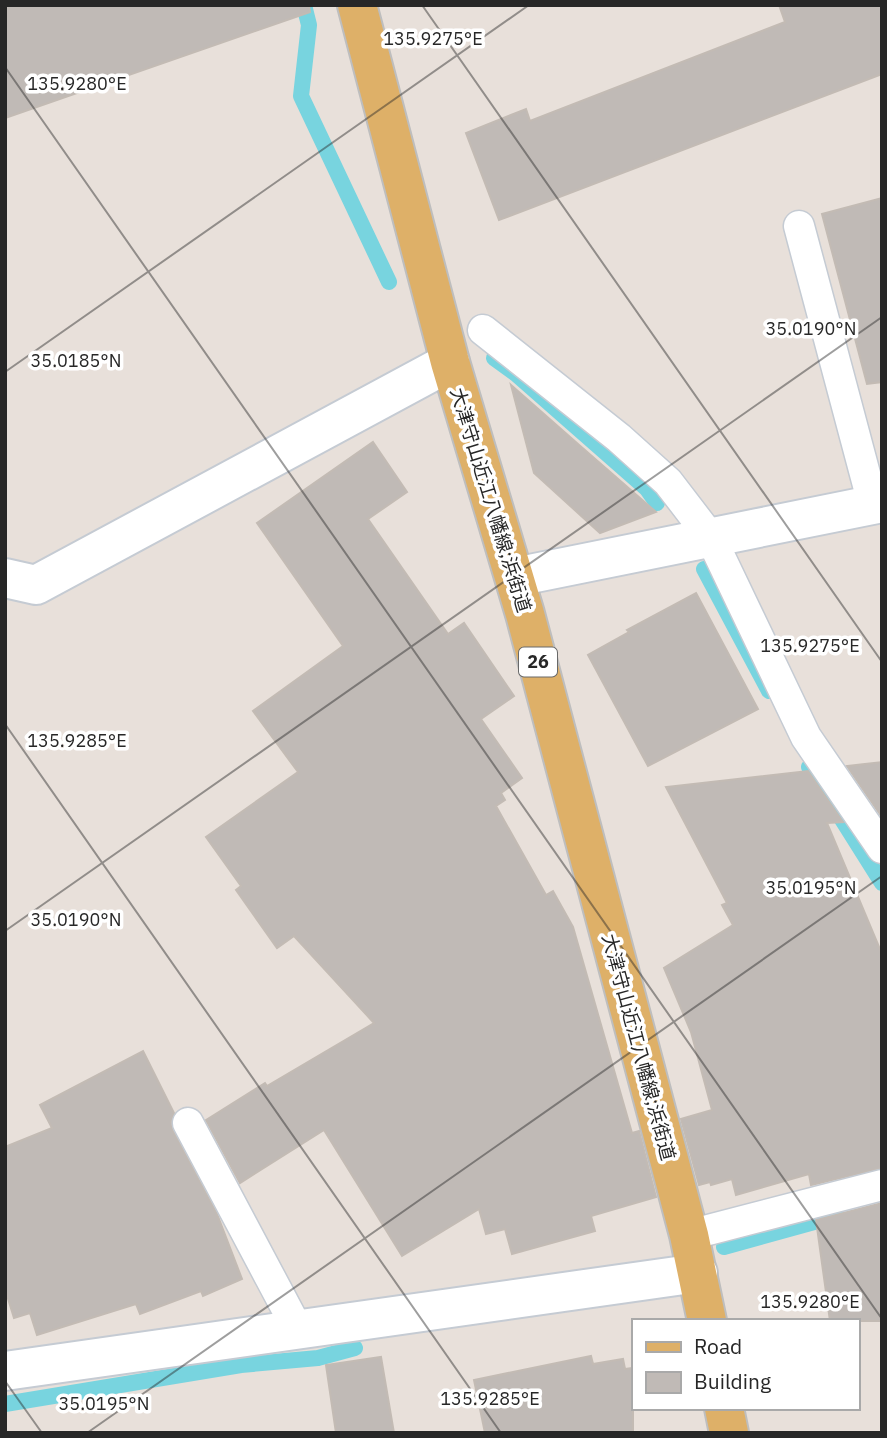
<svg xmlns="http://www.w3.org/2000/svg" width="887" height="1438" viewBox="0 0 887 1438" font-family="'IBM Plex Sans','Noto Sans JP',sans-serif">
  <style>
    .lines { fill: none; stroke-linecap: round; stroke-linejoin: round }
    .stream { stroke: #78d4df; stroke-width: 16 }
    .building { fill: #c0bab6; stroke: #c3bbb4; stroke-width: 2 }
    .lane-casing { stroke: #c5cbd3; stroke-width: 33 }
    .street-casing { stroke: #c5cbd3; stroke-width: 42 }
    .primary-casing { stroke: #bebebe; stroke-width: 42 }
    .lane { stroke: #fff; stroke-width: 30 }
    .street { stroke: #fff; stroke-width: 38 }
    .primary { stroke: #deb068; stroke-width: 38 }
    .ticks { fill: none; stroke: #272727; stroke-width: 2; stroke-opacity: 0.45 }
    .labels { text-anchor: middle; stroke-width: 7; stroke-linejoin: round; paint-order: stroke }
    .shield { fill: #fff; stroke: #686868; stroke-width: 2 }
    .shield-label { font-size: 18px; font-weight: bold; fill: #272727 }
    .street-label { font-size: 19px; fill: #272727; stroke: #fff }
    .ticks-label { font-size: 18px; text-anchor: middle; fill: #272727; stroke: #fff; stroke-width: 7; stroke-linejoin: round; paint-order: stroke }
  </style>
  <rect width="100%" height="100%" fill="#e8e0da"/>
  <g class="lines">
    <g class="stream">
      <polyline points="304,5 309,25 301,96 389,282"/>
      <polyline points="494,358 516,374 647,489 657,503"/>
      <polyline points="704,569 769,691"/>
      <polyline points="809,767 882,883"/>
      <polyline points="724,1247 836,1216"/>
      <polyline points="5,1404 241,1365 318,1358 355,1348"/>
    </g>
  </g>
  <g class="building">
    <polygon points="5,5 309,5 310,12 5,118"/>
    <polygon points="779,5 882,5 882,74 499,220 466,133 526,109 530,121 785,22"/>
    <polygon points="882,198 882,382 867,384 822,214"/>
    <polygon points="511,385 578,444 656,512 600,533 534,473"/>
    <polygon points="373,442 407,492 368,519 448,634 464,623 514,696 481,719 522,778 501,793 505,800 496,806 546,895 553,891 573,927 632,1133 639,1131 656,1197 591,1216 595,1231 512,1254 505,1229 486,1234 479,1209 402,1256 324,1130 240,1183 206,1120 265,1083 267,1086 374,1023 294,936 277,948 236,890 241,886 206,837 298,772 253,711 343,646 257,523"/>
    <polygon points="696,593 758,709 648,766 588,655 629,632 627,630"/>
    <polygon points="882,762 882,817 847,766"/>
    <polygon points="808,771 843,822 827,823 882,954 882,1168 811,1185 809,1174 736,1195 732,1179 711,1185 710,1182 699,1185 681,1119 712,1110 691,1032 664,968 733,925 722,905 727,903 666,787"/>
    <polygon points="143,1051 174,1113 171,1122 173,1131 217,1214 242,1279 203,1296 201,1291 140,1314 136,1304 37,1335 30,1313 14,1318 5,1289 5,1147 52,1128 40,1105"/>
    <polygon points="882,1203 882,1321 830,1321 816,1220"/>
    <polygon points="591,1356 593,1364 623,1359 625,1369 633,1368 633,1433 485,1433 474,1380"/>
    <polygon points="381,1357 394,1433 336,1433 326,1365"/>
  </g>
  <g class="lines">
    <g class="lane-casing">
      <g id="lane">
        <polyline points="799,226 873,504"/>
        <polyline points="483,330 619,438 668,482 711,538 806,737 882,848"/>
        <polyline points="188,1123 298,1330"/>
        <polyline points="689,1235 882,1185"/>
      </g>
    </g>
    <g class="street-casing">
      <g id="street">
        <polyline points="515,577 882,503"/>
        <polyline points="5,578 36,585 450,362"/>
        <polyline points="5,1371 698,1273"/>
      </g>
    </g>
    <g class="primary-casing">
      <g id="primary">
        <polyline points="357,5 450,362 525,614 689,1235 707,1321"/>
        <polyline points="724,1408 729,1433"/>
      </g>
    </g>
    <use href="#lane" class="lane"/>
    <use href="#street" class="street"/>
    <use href="#primary" class="primary"/>
  </g>
  <path class="ticks" d="M422 5 882 662M5 67 882 1319M5 372 529 5M5 724 501 1433M5 931 882 317M5 1381 42 1433M87 1433 882 876"/>
  <g class="labels">
    <rect class="shield" x="519" y="647.5" width="38" height="29" rx="5"/>
    <g class="shield-label">
      <text x="538" y="668">26</text>
    </g>
    <g class="street-label">
      <text transform="translate(491 500) rotate(73)" y="7">大津守山近江八幡線;浜街道</text>
      <text transform="translate(639 1047) rotate(75)" y="7">大津守山近江八幡線;浜街道</text>
    </g>
  </g>
  <g class="ticks-label">
    <text x="433" y="45">135.9275°E</text>
    <text x="77" y="90">135.9280°E</text>
    <text x="811" y="335">35.0190°N</text>
    <text x="76" y="367">35.0185°N</text>
    <text x="810" y="652">135.9275°E</text>
    <text x="77" y="747">135.9285°E</text>
    <text x="811" y="894">35.0195°N</text>
    <text x="76" y="926">35.0190°N</text>
    <text x="810" y="1308">135.9280°E</text>
    <text x="490" y="1405">135.9285°E</text>
    <text x="104" y="1410">35.0195°N</text>
  </g>
  <rect width="887" height="1438" fill="none" stroke="#272727" stroke-width="14"/>
  <rect x="632" y="1319" width="228" height="91" fill="#ffffff" stroke="#a9a9a9" stroke-width="2"/>
  <rect x="646" y="1342" width="35" height="10" fill="#deb068" stroke="#a9a9a9" stroke-width="2"/>
  <text x="694" y="1354" font-size="21" fill="#272727">Road</text>
  <rect x="646" y="1372" width="35" height="21" fill="#c0bab6" stroke="#a9a9a9" stroke-width="2"/>
  <text x="694" y="1389" font-size="21" fill="#272727">Building</text>
</svg>
